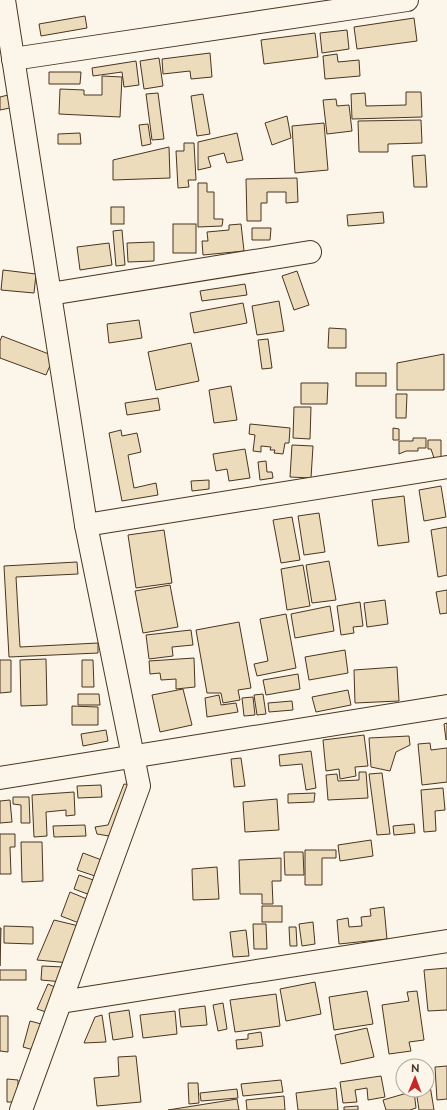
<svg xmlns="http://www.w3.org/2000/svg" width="447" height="1110" viewBox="0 0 447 1110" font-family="Raleway,sans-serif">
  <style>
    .building { fill: #ecdcbc; stroke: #4a3520 }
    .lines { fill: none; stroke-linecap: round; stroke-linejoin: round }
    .minor-casing { stroke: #4a3520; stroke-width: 24 }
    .minor { stroke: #fbf6e9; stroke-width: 22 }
  </style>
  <rect width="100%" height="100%" fill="#fbf6e9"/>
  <g class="building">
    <polygon points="85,16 87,28 41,36 39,24"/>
    <polygon points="414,18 417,41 357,49 354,27"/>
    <polygon points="347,30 349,49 322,53 320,33"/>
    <polygon points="315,33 318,57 264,64 261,40"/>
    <polygon points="210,53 212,77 191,79 190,71 163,74 162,59"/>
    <polygon points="337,54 338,62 359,60 360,76 325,79 323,56"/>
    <polygon points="159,58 163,86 144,89 140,61"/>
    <polygon points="136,61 139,85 124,87 122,72 93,76 92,68"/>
    <polygon points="49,72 81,72 80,84 49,84"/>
    <polygon points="102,76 122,77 120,117 59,114 60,89 84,90 84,95 102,95"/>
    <polygon points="406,92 421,92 422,117 352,119 351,94 365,93 366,106 406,105"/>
    <polygon points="158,93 164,139 152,140 146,94"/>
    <polygon points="203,94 210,134 197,136 191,96"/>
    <polygon points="8,95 10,108 0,110 0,97"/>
    <polygon points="336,99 337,106 349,105 352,131 327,134 323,100"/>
    <polygon points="287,116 291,138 272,145 265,123"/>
    <polygon points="421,120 422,143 388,144 388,152 359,152 358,121"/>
    <polygon points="324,123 328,170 295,173 292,126"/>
    <polygon points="148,124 151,144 142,146 139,125"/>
    <polygon points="80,133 81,144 58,144 58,134"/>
    <polygon points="237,133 243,160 227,163 224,153 208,157 211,167 198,170 198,142"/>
    <polygon points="184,143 194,143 196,180 188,180 189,187 178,188 176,151 184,151"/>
    <polygon points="169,147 170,178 113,180 113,160"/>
    <polygon points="425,155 427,187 414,187 412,156"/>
    <polygon points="297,178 298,202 286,203 286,192 267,192 267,203 261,203 261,221 247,221 246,179"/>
    <polygon points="198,183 207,183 207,192 214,192 214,219 223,219 222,226 198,227"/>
    <rect x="111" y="207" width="13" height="17"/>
    <polygon points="383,212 384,223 348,226 347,215"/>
    <rect x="173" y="224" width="23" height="29"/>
    <polygon points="241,224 244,251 203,255 202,241 208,241 207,232 229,230 229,225"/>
    <polygon points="252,228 271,228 270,240 252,240"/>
    <polygon points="122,230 125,265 116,266 113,231"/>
    <polygon points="154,242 154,261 128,262 127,243"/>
    <polygon points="109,243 112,265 80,270 77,247"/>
    <polygon points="3,270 36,274 34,293 1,290"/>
    <polygon points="297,271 309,305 294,310 282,276"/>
    <polygon points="245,284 247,295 202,301 200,291"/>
    <polygon points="279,301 284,331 257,335 252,306"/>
    <polygon points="243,303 247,323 194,333 190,313"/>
    <polygon points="139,320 142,338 109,343 107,324"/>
    <polygon points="329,328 346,329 346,348 328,348"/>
    <polygon points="2,336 54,356 46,375 0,358 0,341"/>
    <polygon points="268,339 272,368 262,369 258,340"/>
    <polygon points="191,343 199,381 156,390 148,352"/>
    <polygon points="444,354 444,390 397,390 397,363"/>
    <rect x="356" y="373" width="30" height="13"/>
    <polygon points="301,383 328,383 327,404 301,404"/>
    <polygon points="231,386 237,420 214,423 209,390"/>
    <polygon points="396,394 407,394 406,418 396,418"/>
    <polygon points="158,398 160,410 127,415 125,403"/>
    <polygon points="294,407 311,407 310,439 293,438"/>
    <polygon points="250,424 290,428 289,443 285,443 283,454 274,453 275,450 270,450 271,447 261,446 261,452 253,451 255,435 249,434"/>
    <polygon points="393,428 399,429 399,440 393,440"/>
    <polygon points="121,430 122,436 137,433 141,452 128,455 134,488 156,483 158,495 122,501 109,433"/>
    <polygon points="413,438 426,438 426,448 418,448 418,451 406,451 399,454 399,441 413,441"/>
    <polygon points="428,440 441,440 441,458 434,458 431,449 428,449"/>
    <polygon points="292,445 313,446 311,478 290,477"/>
    <polygon points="245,449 250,478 229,481 227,469 216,471 213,454"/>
    <polygon points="266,461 267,472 272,472 273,478 260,480 258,462"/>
    <polygon points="209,480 209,489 192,491 191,481"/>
    <polygon points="441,486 446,517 424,521 419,490"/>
    <polygon points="404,496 409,542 378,546 372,500"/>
    <polygon points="319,513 325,552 304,555 298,516"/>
    <polygon points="292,517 300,560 281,563 273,520"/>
    <polygon points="447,527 447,575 438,577 431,530"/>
    <polygon points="164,530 172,583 136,588 128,535"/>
    <polygon points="329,561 336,600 312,603 306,565"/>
    <polygon points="77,562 78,574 16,577 20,647 98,643 98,653 9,657 4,566"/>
    <polygon points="303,565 310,606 287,610 281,569"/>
    <polygon points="170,585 178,627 143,633 135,591"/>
    <polygon points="447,590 447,613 440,614 436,592"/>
    <polygon points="385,600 388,624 367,627 364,603"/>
    <polygon points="360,602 363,626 353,627 354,633 341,635 337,606"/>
    <polygon points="330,606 334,631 295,638 291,614"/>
    <polygon points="286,614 296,668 257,676 254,664 268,661 260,619"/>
    <polygon points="239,622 251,688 238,690 240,700 223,703 221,693 207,693 196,630"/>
    <polygon points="191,630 193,645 172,647 173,656 149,659 146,635"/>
    <polygon points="345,650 348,673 309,680 305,657"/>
    <polygon points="194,658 195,687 176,689 176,679 161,680 160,673 150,674 149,661"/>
    <polygon points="46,659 47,705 21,706 20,660"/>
    <polygon points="0,660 11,660 11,692 0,693"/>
    <polygon points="82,660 93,660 94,687 82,687"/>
    <polygon points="397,667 399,701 355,703 354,670"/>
    <polygon points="298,674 300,689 266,695 263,680"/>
    <polygon points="183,689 192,725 160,732 152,695"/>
    <polygon points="348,690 351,705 316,712 312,697"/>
    <polygon points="78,694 99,694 100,705 78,705"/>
    <polygon points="263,694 266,714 257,715 254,695"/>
    <polygon points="219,695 221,705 236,703 238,712 207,717 205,698"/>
    <polygon points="253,697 255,715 244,716 242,698"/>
    <polygon points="292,701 293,710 269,712 268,703"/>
    <polygon points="72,706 98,707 98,725 72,725"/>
    <polygon points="447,723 447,739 446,740 444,724"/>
    <polygon points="106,730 108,741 83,746 81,734"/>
    <polygon points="364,735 368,766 355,767 356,776 340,779 339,769 326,771 323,740"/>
    <polygon points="409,736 410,745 396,752 390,771 371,767 369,738"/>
    <polygon points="430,743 431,750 447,748 447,782 422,785 418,744"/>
    <polygon points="311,751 316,788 306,790 302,764 280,766 279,755"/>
    <polygon points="241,758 245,786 234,787 231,759"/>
    <polygon points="359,772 366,772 368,798 328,800 326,775 337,774 338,781 359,780"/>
    <polygon points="382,773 390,834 377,835 369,774"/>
    <polygon points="124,784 132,785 115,837 97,834 95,827 108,825"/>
    <polygon points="101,785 102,797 78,798 77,786"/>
    <polygon points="443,788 445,810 435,811 436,831 424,832 421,790"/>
    <polygon points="74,792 75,815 66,816 66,810 46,812 47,836 34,837 32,795"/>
    <polygon points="315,793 314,802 288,803 288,794"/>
    <polygon points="13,797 29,797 30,823 21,823 21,805 13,804"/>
    <polygon points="277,799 279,830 245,832 243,802"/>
    <polygon points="10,800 12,822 0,823 0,801"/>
    <polygon points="414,824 415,833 394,835 393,826"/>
    <polygon points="85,825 86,836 54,837 53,826"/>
    <polygon points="0,834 15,834 15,847 10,847 11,874 0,874"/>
    <polygon points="371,840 373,856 340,861 338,845"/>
    <polygon points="21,842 42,842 43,881 22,882"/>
    <polygon points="305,850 336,850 336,858 322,858 322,885 305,885"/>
    <polygon points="284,852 303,852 304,875 285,875"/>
    <polygon points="83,853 107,862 101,878 77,870"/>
    <polygon points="281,858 281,881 272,881 273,904 262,904 262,894 240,894 239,860"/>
    <polygon points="217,867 219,899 193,900 192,869"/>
    <polygon points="79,875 99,882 93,896 74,889"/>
    <polygon points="70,892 94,902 84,925 61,916"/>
    <rect x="262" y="906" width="20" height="16"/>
    <polygon points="384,907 387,939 339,944 337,920 348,918 349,927 362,926 361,917 371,916 370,909"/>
    <polygon points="54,920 83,927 70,963 37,960"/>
    <polygon points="313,922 315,944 302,946 299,924"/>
    <polygon points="253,924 266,924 267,949 254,949"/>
    <polygon points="4,926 33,927 33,944 4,943"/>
    <polygon points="289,927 296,927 297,946 290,946"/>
    <polygon points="0,928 1,928 0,966"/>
    <polygon points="246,930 249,956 233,957 230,932"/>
    <polygon points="42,966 64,967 63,982 41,980"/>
    <polygon points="447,968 447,1010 428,1011 424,970"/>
    <rect x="0" y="970" width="26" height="10"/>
    <polygon points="315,982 321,1014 286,1021 280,989"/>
    <polygon points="48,984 57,988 46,1012 37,1009"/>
    <polygon points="367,991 373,1024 334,1030 329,997"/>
    <polygon points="417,991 424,1040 409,1042 411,1051 389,1054 382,1005 409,1001 407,992"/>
    <polygon points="276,994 280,1026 235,1032 230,1000"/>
    <polygon points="223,1003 227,1029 218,1031 213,1005"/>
    <polygon points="205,1006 207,1025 181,1027 179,1009"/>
    <polygon points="129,1010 133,1037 113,1040 109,1013"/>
    <polygon points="175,1011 177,1034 143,1038 140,1015"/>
    <polygon points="102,1015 106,1042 84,1043 95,1017"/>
    <polygon points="0,1016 8,1016 8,1052 0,1051"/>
    <polygon points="30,1021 45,1025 37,1051 23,1047"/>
    <polygon points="367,1028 374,1057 341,1064 335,1035"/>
    <polygon points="261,1032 263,1046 237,1049 236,1040 248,1039 248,1034"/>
    <polygon points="136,1056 141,1102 97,1106 94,1078 119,1076 118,1057"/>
    <polygon points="447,1066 447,1099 437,1100 435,1067"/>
    <polygon points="427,1067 434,1110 419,1110 416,1090 427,1090"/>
    <polygon points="381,1076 385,1097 368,1100 367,1088 355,1090 357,1102 343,1103 340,1082"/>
    <polygon points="7,1079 18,1080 18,1102 7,1102"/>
    <polygon points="281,1080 283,1092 243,1096 241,1084"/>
    <polygon points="188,1083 198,1083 199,1103 189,1104"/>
    <polygon points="336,1088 338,1110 298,1110 296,1093"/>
    <polygon points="237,1089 238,1098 201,1101 200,1093"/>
    <polygon points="414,1091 416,1108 410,1110 386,1110 383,1100"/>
    <polygon points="284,1096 285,1110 247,1110 246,1100"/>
    <polygon points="237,1099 239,1110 168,1110"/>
    <polygon points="358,1106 358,1110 344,1110 344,1107"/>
  </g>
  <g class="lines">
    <g class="minor-casing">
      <g id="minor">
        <polyline points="4,0 86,525 139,786 21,1110"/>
        <polyline points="13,59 407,0"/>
        <polyline points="50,294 310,252"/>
        <polyline points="86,525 447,467"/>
        <polyline points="0,778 447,706"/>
        <polyline points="61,1002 447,941"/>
      </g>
    </g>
    <use href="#minor" class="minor"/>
  </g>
  <g transform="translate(415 1078) rotate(1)"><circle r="19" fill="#fbf6e9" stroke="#b4a999"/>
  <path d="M0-3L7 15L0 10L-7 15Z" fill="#c62828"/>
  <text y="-6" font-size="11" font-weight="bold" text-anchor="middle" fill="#4a3520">N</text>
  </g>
</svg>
